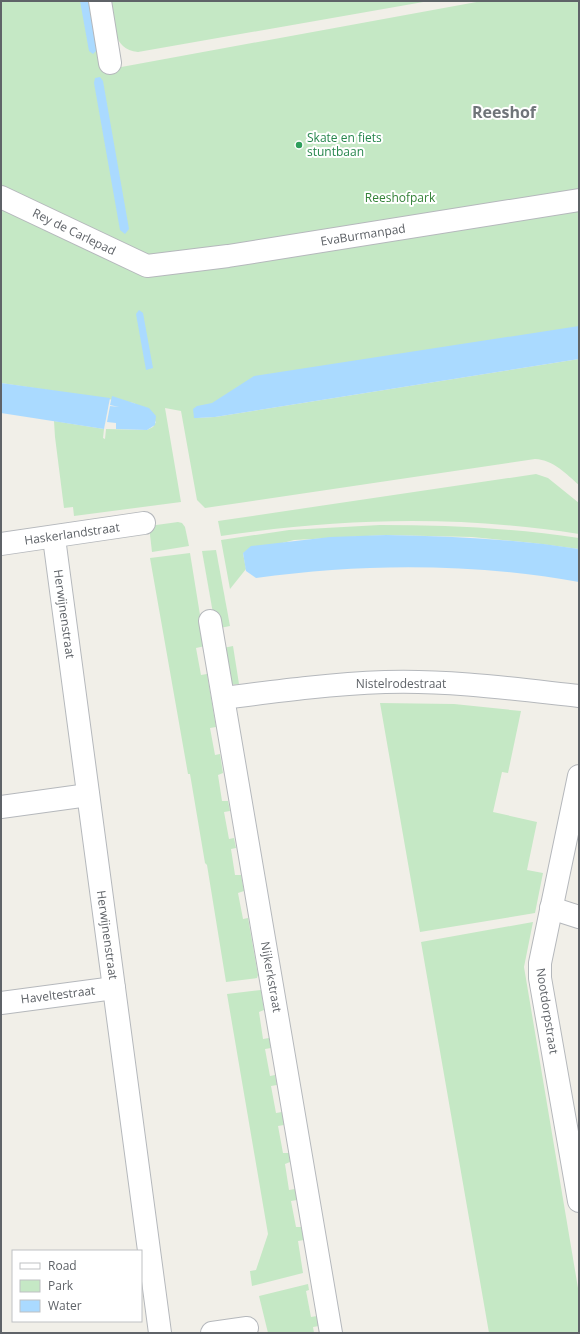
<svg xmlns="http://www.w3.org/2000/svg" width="580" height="1334" viewBox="0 0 580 1334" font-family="'Open Sans',sans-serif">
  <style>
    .green { fill: #c5e8c5 }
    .water { fill: #aadaff }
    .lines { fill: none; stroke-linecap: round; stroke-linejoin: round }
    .minor-casing { stroke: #b5b8bc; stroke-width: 24 }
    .minor { stroke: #fff; stroke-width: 22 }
    .leisure-dot { fill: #2e9e5b; stroke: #fff; stroke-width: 1.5 }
    .labels { text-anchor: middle; stroke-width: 4; stroke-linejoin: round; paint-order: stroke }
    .leisure-label { font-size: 12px; fill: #27864d; stroke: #fff; text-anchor: start }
    .park-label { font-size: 12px; fill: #348238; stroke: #fff }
    .street-label { font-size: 12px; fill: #5f6368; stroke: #fff }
    .district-label { font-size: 16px; font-weight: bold; fill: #70757a; stroke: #fff }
  </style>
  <rect width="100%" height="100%" fill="#f1efe8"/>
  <g class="green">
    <path d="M1 1H93L105 70 482 1H579V352L195 418 215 417 579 359V485C566 474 554 460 535 459L205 508 197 500 181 411 165 408 181 502 74 516 73 507 64 508 55 437 54 421 104 429 103 438 105 439 106 429 147 430 153 427 156 422 134 403 1 383Z"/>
    <path d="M109 1H429L138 52C112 50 113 21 109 1Z"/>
    <path d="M536 474 548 478 579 503V534C460 515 340 518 221 536L218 521Z"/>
    <polygon points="178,522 182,523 185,527 189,546 152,552 149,526"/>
    <path d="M380 525C447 525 513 528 579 538V549L533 543 472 537 386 535 294 540 243 553 246 569 230 589 221 540 289 530Z"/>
    <polygon points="216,550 230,626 220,628 214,619 202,551"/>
    <polygon points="190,553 205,646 196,648 201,675 207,674 216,727 210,728 215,755 220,754 223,773 218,775 222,801 228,801 230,811 224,812 229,839 234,838 236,848 231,849 235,875 241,875 244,891 238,893 243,919 248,918 258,975 257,978 226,982 207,865 205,863 190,774 188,774 150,558"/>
    <polygon points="233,646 239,684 230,685 223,648"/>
    <polygon points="380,703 454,704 521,711 508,773 502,772 493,812 537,822 527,870 543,873 535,913 420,932"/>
    <polygon points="533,922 524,967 579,1294 579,1333 489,1333 421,942"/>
    <polygon points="261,990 264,1010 259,1012 263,1039 269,1038 271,1048 265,1049 270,1076 275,1075 277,1085 271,1086 276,1113 282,1112 284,1125 278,1126 283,1153 289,1153 290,1162 285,1164 289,1190 295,1189 297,1200 291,1201 296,1227 301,1227 304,1240 298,1241 303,1273 252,1286 250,1271 256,1270 268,1234 227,994"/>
    <polygon points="308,1284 309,1290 306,1291 311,1317 317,1316 319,1326 313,1327 314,1333 268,1333 259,1296"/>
  </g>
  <g class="water">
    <polygon points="80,1 88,1 97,50 93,54 89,51"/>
    <polygon points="100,77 103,81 129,229 125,234 120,230 94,83 95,78"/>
    <polygon points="139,310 143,313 153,368 146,370 136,314"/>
    <polygon points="579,326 579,359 215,417 197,418 194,418 193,409 197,406 212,403 254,376"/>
    <polygon points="1,383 110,398 104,429 1,413"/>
    <polygon points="112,396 149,408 156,416 155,425 147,430 116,429 116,423 107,422 110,406 119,407 110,405"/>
    <path d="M386 535C451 536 515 539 579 549V582C473 563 363 563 256 578L246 571 243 553 251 546 330 537Z"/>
  </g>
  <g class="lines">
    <g class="minor-casing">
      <g id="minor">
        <polyline points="100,1 110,63"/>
        <polyline points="1,197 147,266 228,256 579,200"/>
        <polyline points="54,538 160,1333"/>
        <polyline points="1,544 144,523"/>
        <polyline points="210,621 331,1333"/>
        <path d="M224 698C278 691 329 684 385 682 450 680 515 689 579 696"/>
        <polyline points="579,776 540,963 540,978 579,1201"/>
        <polyline points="1,807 88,795"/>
        <polyline points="551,908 579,917"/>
        <polyline points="1,1003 114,988"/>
        <polyline points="212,1333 247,1328"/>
      </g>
    </g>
    <use href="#minor" class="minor"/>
  </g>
  <circle class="leisure-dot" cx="299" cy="145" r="4"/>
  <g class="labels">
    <g class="leisure-label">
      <text x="307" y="142">Skate en fiets<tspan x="307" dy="14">stuntbaan</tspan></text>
    </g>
    <g class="park-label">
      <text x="400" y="202">Reeshofpark</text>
    </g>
    <g class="street-label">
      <text transform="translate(74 232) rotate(26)" y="4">Rey de Carlepad</text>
      <text transform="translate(363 235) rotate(-9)" y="4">EvaBurmanpad</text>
      <text transform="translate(72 534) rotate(-8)" y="4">Haskerlandstraat</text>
      <text transform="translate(64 614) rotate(82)" y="4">Herwijnenstraat</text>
      <text x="401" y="688">Nistelrodestraat</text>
      <text transform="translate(107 935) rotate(82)" y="4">Herwijnenstraat</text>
      <text transform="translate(271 977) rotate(80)" y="4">Nijkerkstraat</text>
      <text transform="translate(58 995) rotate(-7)" y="4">Haveltestraat</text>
      <text transform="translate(547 1011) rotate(81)" y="4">Nootdorpstraat</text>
    </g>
    <g class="district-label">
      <text x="504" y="118">Reeshof</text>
    </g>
  </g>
  <rect width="580" height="1334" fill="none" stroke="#5f6368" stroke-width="4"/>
  <rect x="12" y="1250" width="130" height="72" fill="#ffffff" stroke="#bfc1c3"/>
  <rect x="20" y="1263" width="20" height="6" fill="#ffffff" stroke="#bfc1c3"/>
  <text x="48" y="1270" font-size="12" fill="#5f6368">Road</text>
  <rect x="20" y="1280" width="20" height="12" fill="#c5e8c5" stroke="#bfc1c3"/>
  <text x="48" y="1290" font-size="12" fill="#5f6368">Park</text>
  <rect x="20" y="1300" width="20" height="12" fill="#aadaff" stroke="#bfc1c3"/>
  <text x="48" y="1310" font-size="12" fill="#5f6368">Water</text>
</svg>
